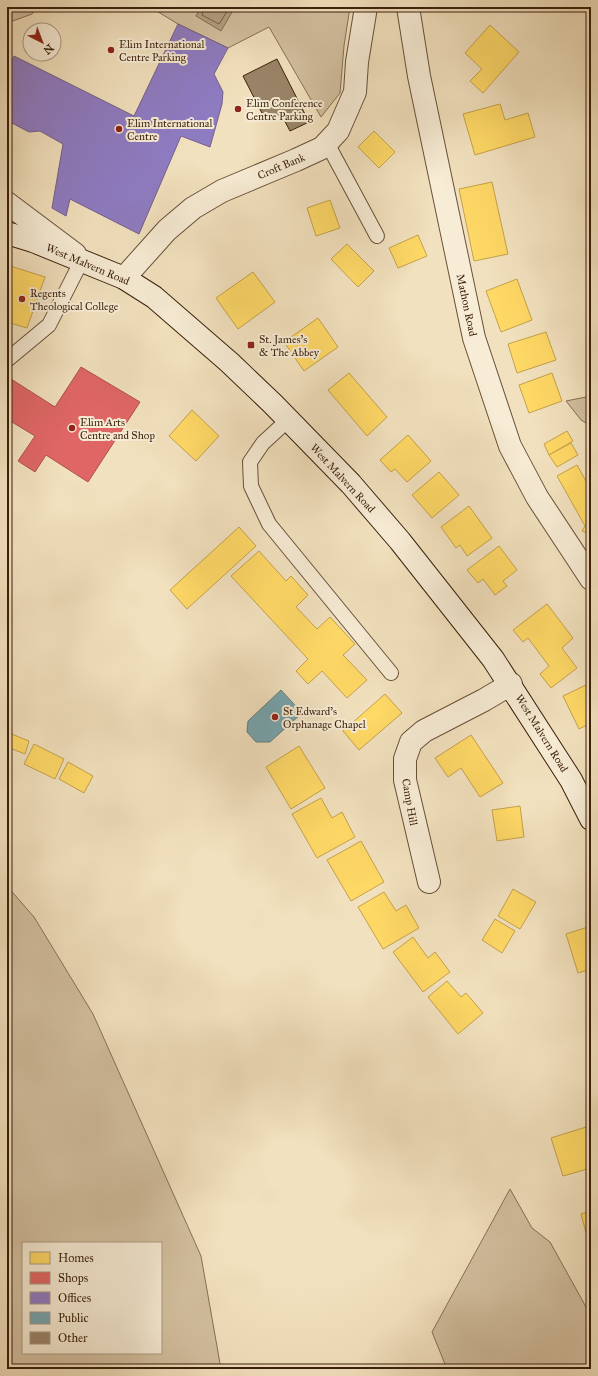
<svg xmlns="http://www.w3.org/2000/svg" width="598" height="1376" viewBox="0 0 598 1376" font-family="'IM FELL Great Primer',serif">
  <style>
    .green { fill: #d3c0a0; stroke: #867056; fill-rule: evenodd }
    .water { fill: #b39f81; stroke: #836c52 }
    .homes { fill: #ffd966; stroke: #c4a14b }
    .shops { fill: #e06666; stroke: #ae514b }
    .offices { fill: #8e7cc3; stroke: #75608c }
    .public { fill: #76a5af; stroke: #647d7e }
    .lines { fill: none; stroke-linecap: round; stroke-linejoin: round }
    .shore { stroke: #765f46; stroke-width: 1 }
    .building { fill: #9a8468; stroke: #3a1f0b }
    .lane-casing { stroke: #685038; stroke-width: 16 }
    .street-casing { stroke: #685038; stroke-width: 24 }
    .secondary-casing { stroke: #3a1f0b; stroke-width: 24 }
    .lane { stroke: #f7ecd5; stroke-width: 14 }
    .street { stroke: #f7ecd5; stroke-width: 22 }
    .secondary { stroke: #f7ecd5; stroke-width: 22 }
    .poi-dot { fill: #8f2418; stroke: #f7ecd5; stroke-width: 1.5 }
    .labels { text-anchor: middle; stroke-width: 4; stroke-linejoin: round; paint-order: stroke }
    .poi-label { font-size: 11px; fill: #3a1f0b; stroke: #f7ecd5; text-anchor: start }
    .street-label { font-size: 11px; fill: #3a1f0b; stroke: #f7ecd5 }
  </style>
  <rect width="100%" height="100%" fill="#f2e1be"/>
  <filter id="stains"><feTurbulence type="fractalNoise" baseFrequency=".005" numOctaves="4"/><feColorMatrix values="0 0 0 0 .2 0 0 0 0 .09 0 0 0 0 .02 0 0 0 .5 -.17"/></filter>
  <radialGradient id="worn" r=".72"><stop offset=".6" stop-color="#630" stop-opacity="0"/><stop offset="1" stop-color="#630" stop-opacity=".3"/></radialGradient>
  <g class="green">
    <polygon points="7,7 36,7 32,14 7,23"/>
    <polygon points="150,7 350,7 344,46 340,93 321,117 269,27 228,48 178,24"/>
    <polygon points="591,396 591,426 581,420 566,401"/>
    <path d="M7 886 34 917 93 1014 201 1256 221 1369H7ZM23 1243H161V1353H23Z"/>
    <polygon points="510,1189 532,1228 550,1242 591,1316 591,1369 447,1369 432,1332"/>
  </g>
  <polygon class="water" points="201,7 235,7 221,31 196,16"/>
  <g class="homes">
    <polygon points="490,25 519,52 483,93 470,81 482,69 465,53"/>
    <polygon points="500,104 505,120 528,113 535,137 475,155 463,114"/>
    <polygon points="374,131 395,152 379,168 358,147"/>
    <polygon points="492,182 508,254 474,261 459,189"/>
    <polygon points="330,200 340,228 316,236 307,208"/>
    <polygon points="418,235 427,256 398,268 389,248"/>
    <polygon points="347,244 374,271 358,287 331,259"/>
    <polygon points="7,265 45,277 27,328 7,322"/>
    <polygon points="253,272 275,302 238,329 216,298"/>
    <polygon points="517,279 532,320 501,332 486,291"/>
    <polygon points="318,318 338,347 304,371 284,342"/>
    <polygon points="546,332 556,360 517,373 508,344"/>
    <polygon points="349,373 387,417 367,436 328,390"/>
    <polygon points="552,373 562,401 529,413 519,385"/>
    <polygon points="192,410 219,436 196,461 169,436"/>
    <polygon points="567,431 573,441 549,455 544,444"/>
    <polygon points="408,435 431,461 407,482 395,469 391,472 380,460"/>
    <polygon points="571,443 578,455 557,467 549,455"/>
    <polygon points="577,465 591,490 591,535 582,531 585,526 557,476"/>
    <polygon points="439,472 459,495 432,518 412,495"/>
    <polygon points="469,506 492,538 467,556 460,545 456,548 441,527"/>
    <polygon points="239,527 256,546 187,609 170,590"/>
    <polygon points="499,546 517,570 503,581 507,586 495,595 483,579 478,583 467,570"/>
    <polygon points="259,551 286,581 291,576 308,595 296,607 317,629 330,617 355,644 343,655 367,680 347,698 322,671 308,684 296,671 308,659 231,576"/>
    <polygon points="547,604 573,638 562,648 577,668 551,688 540,674 549,666 528,638 523,642 513,630"/>
    <polygon points="588,684 591,690 591,723 579,729 563,696"/>
    <polygon points="385,694 402,713 359,750 343,731"/>
    <polygon points="7,732 29,741 25,754 7,747"/>
    <polygon points="471,735 503,783 480,797 461,768 448,777 435,758"/>
    <polygon points="34,744 64,759 55,779 24,764"/>
    <polygon points="299,746 325,788 291,809 266,767"/>
    <polygon points="68,762 93,776 84,793 59,779"/>
    <polygon points="321,798 332,818 342,812 355,837 317,858 292,814"/>
    <polygon points="520,806 524,837 497,841 492,810"/>
    <polygon points="361,841 384,882 351,901 327,860"/>
    <polygon points="513,889 536,902 520,929 498,916"/>
    <polygon points="384,892 396,911 406,905 419,928 383,949 358,907"/>
    <polygon points="495,919 515,931 502,953 482,940"/>
    <polygon points="591,926 591,969 578,973 566,934"/>
    <polygon points="413,937 428,958 435,952 450,972 423,992 393,952"/>
    <polygon points="447,981 461,997 466,993 483,1013 458,1034 428,997"/>
    <polygon points="587,989 591,989 591,1013"/>
    <polygon points="586,1127 591,1144 591,1168 563,1176 551,1138"/>
    <polygon points="591,1211 591,1251 581,1214"/>
  </g>
  <polygon class="shops" points="81,367 140,402 88,482 46,455 35,472 18,461 35,436 7,419 7,384 11,379 55,407"/>
  <polygon class="offices" points="178,24 228,48 214,74 223,92 222,104 210,147 181,136 139,234 70,199 66,216 52,208 63,144 40,131 29,132 8,121 7,71 14,56 134,116"/>
  <polygon class="public" points="281,690 302,713 270,742 256,742 247,732 248,721"/>
  <g class="lines">
    <polyline class="shore" points="204,7 202,15 219,24 230,7"/>
  </g>
  <polygon class="building" points="277,59 309,122 290,131 281,114 266,121 243,76"/>
  <g class="lines">
    <g class="lane-casing">
      <g id="lane">
        <polyline points="327,143 377,236"/>
        <polyline points="7,360 49,325 82,260"/>
        <polyline points="288,420 263,443 250,462 251,486 269,524 391,673"/>
      </g>
    </g>
    <g class="street-casing">
      <g id="street">
        <polyline points="408,7 419,76 474,338 510,446 537,497 591,579"/>
        <polyline points="7,203 75,254"/>
        <polyline points="124,278 167,230 193,208 222,191 296,160 322,148 338,131 355,92 357,62 366,7"/>
        <polyline points="429,882 405,780 405,759 411,742 424,731 484,700 511,684"/>
      </g>
    </g>
    <g class="secondary-casing">
      <polyline id="secondary" points="7,233 33,241 124,278 154,297 229,362 273,404 351,484 400,541 493,659 571,780 591,819"/>
    </g>
    <use href="#lane" class="lane"/>
    <use href="#street" class="street"/>
    <use href="#secondary" class="secondary"/>
  </g>
  <g class="poi-dot">
    <circle cx="111" cy="50" r="4"/>
    <circle cx="238" cy="109" r="4"/>
    <circle cx="119" cy="129" r="4"/>
    <circle cx="22" cy="299" r="4"/>
    <rect x="247" y="341" width="8" height="8" rx="2"/>
    <circle cx="72" cy="428" r="4"/>
    <circle cx="275" cy="717" r="4"/>
  </g>
  <g class="labels">
    <g class="poi-label">
      <text x="119" y="48">Elim International<tspan x="119" dy="13">Centre Parking</tspan></text>
      <text x="246" y="107">Elim Conference<tspan x="246" dy="13">Centre Parking</tspan></text>
      <text x="127" y="127">Elim International<tspan x="127" dy="13">Centre</tspan></text>
      <text x="30" y="297">Regents<tspan x="30" dy="13">Theological College</tspan></text>
      <text x="259" y="343">St. James's<tspan x="259" dy="13">&amp; The Abbey</tspan></text>
      <text x="80" y="426">Elim Arts<tspan x="80" dy="13">Centre and Shop</tspan></text>
      <text x="283" y="715">St Edward's<tspan x="283" dy="13">Orphanage Chapel</tspan></text>
    </g>
    <g class="street-label">
      <text transform="translate(281 166) rotate(-23)" y="4">Croft Bank</text>
      <text transform="translate(88 264) rotate(23)" y="4">West Malvern Road</text>
      <text transform="translate(467 305) rotate(78)" y="4">Mathon Road</text>
      <text transform="translate(343 478) rotate(47)" y="4">West Malvern Road</text>
      <text transform="translate(542 733) rotate(58)" y="4">West Malvern Road</text>
      <text transform="translate(410 802) rotate(80)" y="4">Camp Hill</text>
    </g>
  </g>
  <rect width="598" height="1376" fill="none" stroke="#f2e1be" stroke-width="24"/>
  <rect x="8" y="8" width="582" height="1360" fill="none" stroke="#3a1f0b" stroke-width="2"/>
  <rect x="12" y="12" width="574" height="1352" fill="none" stroke="#3a1f0b"/>
  <rect x="22" y="1242" width="140" height="112" fill="#f7ecd5" stroke="#ab9a84"/>
  <rect x="30" y="1252" width="20" height="12" fill="#ffd966" stroke="#ab9a84"/>
  <text x="58" y="1262" font-size="12" fill="#3a1f0b">Homes</text>
  <rect x="30" y="1272" width="20" height="12" fill="#e06666" stroke="#ab9a84"/>
  <text x="58" y="1282" font-size="12" fill="#3a1f0b">Shops</text>
  <rect x="30" y="1292" width="20" height="12" fill="#8e7cc3" stroke="#ab9a84"/>
  <text x="58" y="1302" font-size="12" fill="#3a1f0b">Offices</text>
  <rect x="30" y="1312" width="20" height="12" fill="#76a5af" stroke="#ab9a84"/>
  <text x="58" y="1322" font-size="12" fill="#3a1f0b">Public</text>
  <rect x="30" y="1332" width="20" height="12" fill="#9a8468" stroke="#ab9a84"/>
  <text x="58" y="1342" font-size="12" fill="#3a1f0b">Other</text>
  <g transform="translate(42 42) rotate(138)"><circle r="19" fill="#f7ecd5" stroke="#ab9a84"/>
  <path d="M0-3L7 15L0 10L-7 15Z" fill="#8f2418"/>
  <text y="-6" font-size="11" font-weight="bold" text-anchor="middle" fill="#3a1f0b">N</text>
  </g>
  <rect width="100%" height="100%" filter="url(#stains)"/>
  <rect width="100%" height="100%" fill="url(#worn)"/>
</svg>
